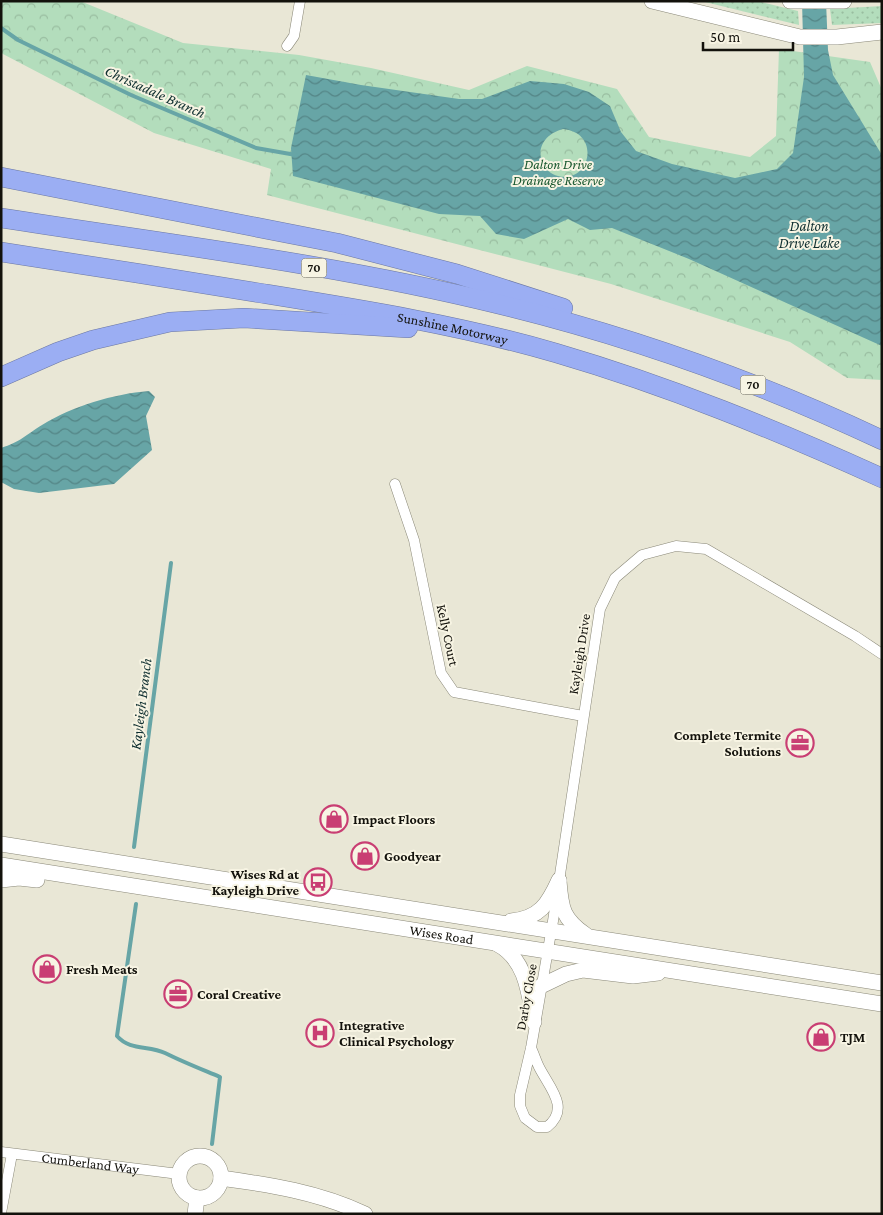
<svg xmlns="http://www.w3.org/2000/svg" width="883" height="1215" viewBox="0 0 883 1215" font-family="'Crimson Pro',serif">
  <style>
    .grass { fill: url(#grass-dots) }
    .park { fill: url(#park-crowns) }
    .water { fill: url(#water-waves); fill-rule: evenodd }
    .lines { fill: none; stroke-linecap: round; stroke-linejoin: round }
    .stream { stroke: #67a5a6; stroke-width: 4 }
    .street-casing { stroke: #8a8878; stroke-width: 11 }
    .secondary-casing { stroke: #8a8878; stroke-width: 16 }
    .highway-casing { stroke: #6b77a2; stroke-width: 20 }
    .street { stroke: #fff; stroke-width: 10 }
    .secondary { stroke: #fff; stroke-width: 15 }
    .highway { stroke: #9baef3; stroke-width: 19 }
    .labels { text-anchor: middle; stroke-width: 4; stroke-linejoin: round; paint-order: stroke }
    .shield { fill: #f7f4e3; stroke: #57564c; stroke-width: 1 }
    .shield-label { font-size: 12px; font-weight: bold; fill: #13120c }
    .park-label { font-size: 14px; font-style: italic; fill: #17572e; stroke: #f7f4e3 }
    .street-label { font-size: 14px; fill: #13120c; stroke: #f7f4e3 }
    .poi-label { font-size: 14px; font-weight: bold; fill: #13120c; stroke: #f7f4e3; text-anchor: start }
    .water-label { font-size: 15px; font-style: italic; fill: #0f2f30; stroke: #f7f4e3 }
  </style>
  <defs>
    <pattern id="grass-dots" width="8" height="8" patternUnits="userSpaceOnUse" patternTransform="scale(1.25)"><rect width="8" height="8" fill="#b3ddbc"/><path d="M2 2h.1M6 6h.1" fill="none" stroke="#99bda0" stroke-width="1.8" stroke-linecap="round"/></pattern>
    <pattern id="park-crowns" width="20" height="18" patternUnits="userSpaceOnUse" patternTransform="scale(1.25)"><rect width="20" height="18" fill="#b3ddbc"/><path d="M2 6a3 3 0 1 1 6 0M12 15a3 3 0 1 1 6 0" fill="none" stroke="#99bda0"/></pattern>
    <pattern id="water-waves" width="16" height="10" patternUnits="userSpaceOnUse" patternTransform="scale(1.25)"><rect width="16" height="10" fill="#67a5a6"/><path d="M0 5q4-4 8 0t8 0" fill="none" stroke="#548586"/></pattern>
  </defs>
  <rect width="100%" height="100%" fill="#e9e7d6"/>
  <g class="grass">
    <polygon points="701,1 757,1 798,11 799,25"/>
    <polygon points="882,6 882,23 832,25 830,9"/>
  </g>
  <polygon class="park" points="1,1 80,1 183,43 299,55 371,68 469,90 527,66 617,89 649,137 750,157 776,136 779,49 870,62 882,90 882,380 847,378 790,342 611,284 267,195 271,169 154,133 1,53"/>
  <g class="water">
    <path d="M802 1H826L828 50 833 75 882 155V346L689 259 612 228 590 230 568 219 524 239 496 234 480 216 439 214 293 176 291 148 306 75 361 85 459 99H482L530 81 564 84 589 92 610 106 621 132 636 151 672 164 735 178 777 169 793 153 804 77ZM563 129C602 133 590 184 558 176 551 174 546 170 543 164 535 147 547 133 563 129Z"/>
    <path d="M149 391 155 397 146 416 152 450 114 484 39 493 14 489 1 482V448C20 442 26 435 42 425 73 406 113 394 149 391Z"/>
  </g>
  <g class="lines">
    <g class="stream">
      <polyline points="1,28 18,40 131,95 256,148 296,155"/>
      <polyline points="134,847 171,563"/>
      <path d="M136 904 117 1036C130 1051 149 1045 165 1053 183 1062 201 1069 220 1077L212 1144"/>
    </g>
    <g class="street-casing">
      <g id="street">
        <polyline points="287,46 294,36 300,1"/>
        <polyline points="395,484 414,540 441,673 454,692 583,716"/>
        <path d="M531 1048C534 1054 536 1061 539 1067 549 1087 571 1108 547 1127H537L525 1118 520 1106V1095L531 1048 553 921 600 609 615 578 642 555 676 546 706 549 855 636 882 654"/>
        <path id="s1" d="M1 1152 179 1174"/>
        <polyline points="1,1213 12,1154"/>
      </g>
    </g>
    <g class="secondary-casing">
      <g id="secondary">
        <polyline points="652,1 800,37 837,37 882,32"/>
        <polyline points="790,1 844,1"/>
        <polyline points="1,844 882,983"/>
        <path id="s2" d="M1 865 882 1004"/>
        <polyline points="1,880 19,878 37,880"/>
        <path d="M559 881C561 909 563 919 586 935"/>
        <path d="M511 921C540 918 548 904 559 880"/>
        <path d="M497 944C526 959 529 993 534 1022"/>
        <polyline points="541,986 566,974 583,970 633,976 658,973"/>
        <circle cx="200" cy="1177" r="21"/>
        <path d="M221 1178C271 1185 318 1192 365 1214"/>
        <polyline points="195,1214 197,1198"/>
      </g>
    </g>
    <g class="highway-casing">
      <g id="highway">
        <polyline points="1,177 337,243 457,274 563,308"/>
        <path d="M1 218C167 244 335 264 498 304 630 336 759 382 882 440"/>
        <path id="s3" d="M1 252C87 265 174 279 260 293 359 309 460 325 556 353 669 386 776 430 882 478"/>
        <polyline points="1,377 58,352 93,340 170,322 244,318 408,328"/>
      </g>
    </g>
    <use href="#street" class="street"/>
    <use href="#secondary" class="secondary"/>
    <use href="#highway" class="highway"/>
  </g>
  <defs>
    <g id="office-ring" transform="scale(1.4375)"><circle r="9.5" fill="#f7f4e3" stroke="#c93e73" stroke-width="1.5"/><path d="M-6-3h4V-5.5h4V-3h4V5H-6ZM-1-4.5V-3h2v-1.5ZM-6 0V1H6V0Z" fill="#c93e73"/></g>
    <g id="shop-ring" transform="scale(1.4375)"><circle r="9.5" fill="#f7f4e3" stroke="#c93e73" stroke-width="1.5"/><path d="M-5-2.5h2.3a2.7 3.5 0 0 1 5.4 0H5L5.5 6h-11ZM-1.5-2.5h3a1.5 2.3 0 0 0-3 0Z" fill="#c93e73"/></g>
    <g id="bus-ring" transform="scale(1.4375)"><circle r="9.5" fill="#f7f4e3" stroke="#c93e73" stroke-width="1.5"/><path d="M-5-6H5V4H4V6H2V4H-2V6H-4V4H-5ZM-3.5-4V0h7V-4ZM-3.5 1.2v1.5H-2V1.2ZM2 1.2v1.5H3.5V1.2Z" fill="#c93e73"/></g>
    <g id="hospital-ring" transform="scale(1.4375)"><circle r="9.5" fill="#f7f4e3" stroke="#c93e73" stroke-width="1.5"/><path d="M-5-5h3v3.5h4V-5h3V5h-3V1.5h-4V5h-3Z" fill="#c93e73"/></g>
  </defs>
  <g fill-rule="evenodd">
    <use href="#office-ring" x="800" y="743"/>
    <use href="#shop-ring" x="334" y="819"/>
    <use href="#shop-ring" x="365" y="856"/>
    <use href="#bus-ring" x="318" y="882"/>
    <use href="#shop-ring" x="47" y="969"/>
    <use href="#office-ring" x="178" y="994"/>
    <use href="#hospital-ring" x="320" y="1033"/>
    <use href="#shop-ring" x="821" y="1037"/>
  </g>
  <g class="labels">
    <g class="shield">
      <rect x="301.5" y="258.5" width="25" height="19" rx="4"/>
      <rect x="740.5" y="375.5" width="25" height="19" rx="4"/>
    </g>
    <g class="shield-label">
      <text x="314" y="272">70</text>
      <text x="753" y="389">70</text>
    </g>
    <g class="park-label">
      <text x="558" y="169">Dalton Drive<tspan x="558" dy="16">Drainage Reserve</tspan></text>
    </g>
    <g class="street-label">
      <text dy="5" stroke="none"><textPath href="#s3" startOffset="458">Sunshine Motorway</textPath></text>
      <text transform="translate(448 635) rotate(78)" y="5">Kelly Court</text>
      <text transform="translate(579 654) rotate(-81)" y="5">Kayleigh Drive</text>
      <text dy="5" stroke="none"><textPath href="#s2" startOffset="446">Wises Road</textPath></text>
      <text transform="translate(526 997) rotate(-80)" y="5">Darby Close</text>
      <text dy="5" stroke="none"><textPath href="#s1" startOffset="90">Cumberland Way</textPath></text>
    </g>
    <g class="poi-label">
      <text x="781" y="740" text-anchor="end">Complete Termite<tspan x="781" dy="16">Solutions</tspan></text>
      <text x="353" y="824">Impact Floors</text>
      <text x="384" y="861">Goodyear</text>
      <text x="299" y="879" text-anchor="end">Wises Rd at<tspan x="299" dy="16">Kayleigh Drive</tspan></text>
      <text x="66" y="974">Fresh Meats</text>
      <text x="197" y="999">Coral Creative</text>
      <text x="339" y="1030">Integrative<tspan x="339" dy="16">Clinical Psychology</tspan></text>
      <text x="840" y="1042">TJM</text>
    </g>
    <g class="water-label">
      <text transform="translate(155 92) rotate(24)" y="5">Christadale Branch</text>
      <text x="809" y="231">Dalton<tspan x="809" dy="17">Drive Lake</tspan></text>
      <text transform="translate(141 704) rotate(-83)" y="5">Kayleigh Branch</text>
    </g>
  </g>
  <rect width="883" height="1215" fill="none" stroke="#13120c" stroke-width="5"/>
  <path d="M703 42v8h90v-8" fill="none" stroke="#13120c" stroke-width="2.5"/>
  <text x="710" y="42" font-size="15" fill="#13120c" stroke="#f7f4e3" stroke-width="4" paint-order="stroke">50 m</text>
</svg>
